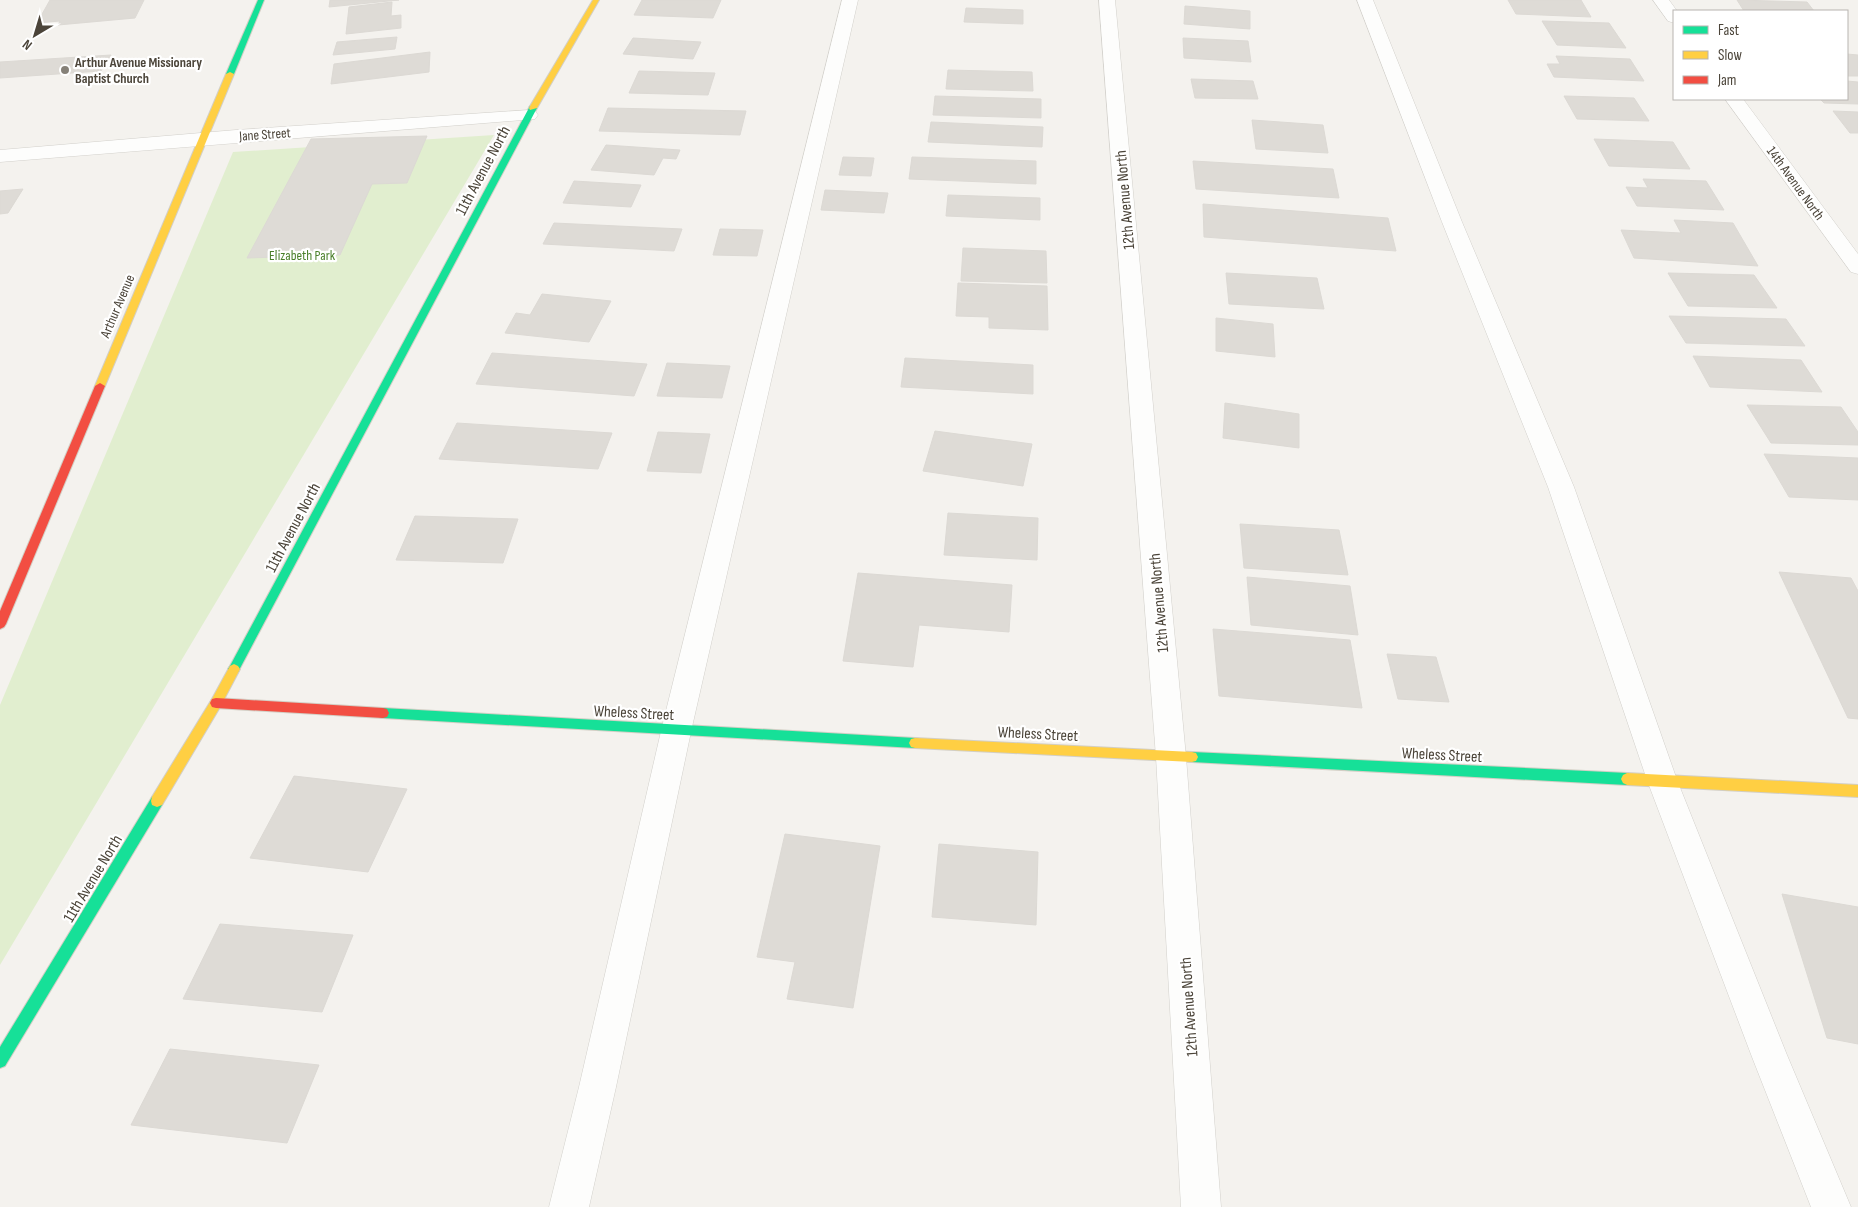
<svg xmlns="http://www.w3.org/2000/svg" width="1858" height="1207" viewBox="0 0 1858 1207" font-family="'Sofia Sans Condensed',sans-serif">
  <style>
    .green { fill: #e1eecf }
    .building { fill: #dedbd6; stroke: #dcd9d4 }
    .lines { fill: none; stroke-linecap: round; stroke-linejoin: round }
    .lane-casing { stroke: #d2d0cb; stroke-width: 1 }
    .street-casing { stroke: #d2d0cb; stroke-width: 1 }
    .fast-casing { stroke: #d3cfc5; stroke-width: 2 }
    .slow-casing { stroke: #d3cfc5; stroke-width: 2 }
    .jam-casing { stroke: #d3cfc5; stroke-width: 2 }
    .lane { fill: #fdfdfc; fill-rule: evenodd }
    .street { fill: #fdfdfc; fill-rule: evenodd }
    .fast { fill: #16e098; fill-rule: evenodd }
    .slow { fill: #ffcf43; fill-rule: evenodd }
    .jam { fill: #f24e42; fill-rule: evenodd }
    .poi-dot { fill: #868178; stroke: #fff; stroke-width: 2 }
    .labels { text-anchor: middle; stroke-width: 4.5; stroke-linejoin: round; paint-order: stroke }
    .far-poi-label { font-size: 14px; font-weight: bold; fill: #4b4439; stroke: #fff; text-anchor: start }
    .far-street-label { font-size: 14px; fill: #4b4439; stroke: #fff }
    .far-park-label { font-size: 14px; fill: #4a7f2a; stroke: #fff }
    .street-label { font-size: 16px; fill: #4b4439; stroke: #fff }
  </style>
  <rect width="100%" height="100%" fill="#f4f2ee"/>
  <polygon class="green" points="494,135 0,965 0,705 233,152"/>
  <g class="building">
    <polygon points="50,0 144,0 135,18 58,25 60,21 37,23"/>
    <polygon points="330,0 399,0 329,7"/>
    <polygon points="642,0 721,0 713,18 634,15"/>
    <polygon points="1508,0 1581,0 1591,17 1516,14"/>
    <polygon points="1737,0 1807,2 1814,11 1744,11"/>
    <polygon points="392,2 391,16 401,15 401,28 346,34 349,7"/>
    <polygon points="1185,6 1250,11 1250,29 1184,24"/>
    <polygon points="966,8 1023,10 1023,24 964,22"/>
    <polygon points="1542,21 1609,23 1626,48 1557,45"/>
    <polygon points="397,37 395,49 333,55 337,42"/>
    <polygon points="633,38 701,42 693,59 623,54"/>
    <polygon points="1183,38 1248,41 1251,62 1184,58"/>
    <polygon points="430,52 429,72 331,84 334,64"/>
    <polygon points="1847,54 1858,55 1858,76 1847,76"/>
    <polygon points="111,55 101,71 0,78 0,62"/>
    <polygon points="1556,56 1630,59 1644,81 1554,77 1547,64 1560,64"/>
    <polygon points="948,70 1032,72 1033,91 946,89"/>
    <polygon points="639,71 715,73 708,95 629,93"/>
    <polygon points="1191,79 1253,81 1258,99 1195,98"/>
    <polygon points="1847,81 1858,82 1858,104 1824,103 1820,99 1847,99"/>
    <polygon points="935,96 1041,99 1041,118 933,115"/>
    <polygon points="1564,96 1634,98 1649,121 1577,119"/>
    <polygon points="608,108 746,111 740,135 599,131"/>
    <polygon points="1833,111 1858,112 1858,133 1850,133"/>
    <polygon points="1252,120 1323,125 1328,153 1256,149"/>
    <polygon points="931,122 1043,127 1042,147 928,142"/>
    <polygon points="427,136 407,183 372,184 340,255 247,258 311,139"/>
    <polygon points="1594,139 1673,142 1690,169 1609,166"/>
    <polygon points="606,145 680,150 676,159 663,158 654,175 591,170"/>
    <polygon points="843,157 874,158 871,176 839,175"/>
    <polygon points="912,157 1036,161 1036,184 909,179"/>
    <polygon points="1193,161 1333,169 1339,198 1196,189"/>
    <polygon points="1643,179 1706,181 1724,210 1637,206 1626,187 1648,188"/>
    <polygon points="574,181 641,185 631,207 563,203"/>
    <polygon points="23,189 8,213 0,214 0,191"/>
    <polygon points="825,190 888,193 884,213 821,210"/>
    <polygon points="948,195 1040,198 1040,220 946,216"/>
    <polygon points="1203,204 1388,218 1396,251 1204,237"/>
    <polygon points="1674,220 1733,223 1758,266 1634,258 1621,230 1681,233"/>
    <polygon points="554,223 682,229 674,251 543,244"/>
    <polygon points="720,229 763,230 757,256 713,255"/>
    <polygon points="963,248 1046,251 1047,283 961,281"/>
    <polygon points="1226,273 1317,278 1324,309 1229,304"/>
    <polygon points="1668,273 1754,275 1777,308 1688,306"/>
    <polygon points="958,283 1047,286 1048,330 989,328 989,317 956,316"/>
    <polygon points="542,294 611,301 589,342 505,333 516,313 530,315"/>
    <polygon points="1669,316 1786,319 1805,346 1686,343"/>
    <polygon points="1216,318 1273,324 1275,357 1216,351"/>
    <polygon points="492,353 647,364 634,396 476,384"/>
    <polygon points="1693,356 1801,360 1822,392 1710,387"/>
    <polygon points="905,358 1033,365 1033,394 901,387"/>
    <polygon points="667,363 730,366 722,398 657,396"/>
    <polygon points="1225,403 1299,414 1299,448 1223,438"/>
    <polygon points="1747,405 1841,407 1858,432 1858,445 1771,443"/>
    <polygon points="457,423 612,433 598,469 439,459"/>
    <polygon points="935,431 1032,444 1023,486 923,471"/>
    <polygon points="658,432 710,434 701,473 647,471"/>
    <polygon points="1764,454 1858,458 1858,500 1789,497"/>
    <polygon points="948,513 1038,518 1037,560 944,555"/>
    <polygon points="415,516 518,519 503,563 396,560"/>
    <polygon points="1240,524 1339,530 1348,575 1244,568"/>
    <polygon points="1779,572 1851,578 1858,591 1858,719 1848,718"/>
    <polygon points="858,573 1012,585 1009,632 919,625 913,667 843,661"/>
    <polygon points="1247,577 1350,586 1358,635 1251,625"/>
    <polygon points="1213,629 1350,640 1362,708 1219,696"/>
    <polygon points="1387,654 1436,657 1449,702 1398,699"/>
    <polygon points="294,776 407,789 368,872 250,858"/>
    <polygon points="785,834 880,846 853,1008 787,999 795,962 757,957"/>
    <polygon points="939,844 1038,852 1036,925 932,917"/>
    <polygon points="1782,894 1858,907 1858,1044 1827,1038"/>
    <polygon points="220,924 353,935 322,1012 183,999"/>
    <polygon points="170,1049 319,1065 287,1143 131,1125"/>
  </g>
  <g class="lines">
    <g class="lane-casing">
      <g id="lane">
        <polygon points="842,0 858,0 692,727 616,1087 589,1207 549,1207 579,1087 662,727"/>
        <polygon points="1357,0 1373,0 1462,222 1574,487 1677,780 1787,1055 1851,1207 1811,1207 1752,1057 1647,780 1548,487 1442,222"/>
      </g>
    </g>
    <g class="street-casing">
      <g id="street">
        <polygon points="1099,0 1115,0 1186,757 1221,1207 1181,1207 1156,757"/>
        <polygon points="1653,0 1669,0 1677,11 1674,11 1674,23 1668,21"/>
        <polygon points="1725,99 1743,99 1858,254 1858,274 1851,272"/>
        <polygon points="529,110 535,111 538,115 535,119 0,162 0,150 236,130"/>
      </g>
    </g>
    <g class="fast-casing">
      <g id="fast">
        <polygon points="258,0 264,0 234,74 228,75 226,74"/>
        <polygon points="530,106 537,108 238,672 234,674 230,672 228,669 230,666"/>
        <polygon points="383,708 915,738 919,739 921,743 919,747 915,748 383,718 379,717 377,713 379,709"/>
        <polygon points="1192,752 1627,773 1631,775 1633,779 1631,783 1627,785 1192,762 1188,761 1186,757 1188,753"/>
        <polygon points="157,795 162,797 163,801 162,805 5,1066 0,1068 0,1047 152,797"/>
      </g>
    </g>
    <g class="slow-casing">
      <g id="slow">
        <polygon points="593,0 599,0 537,108 530,110 529,108"/>
        <polygon points="230,72 234,74 105,386 103,388 97,388 95,386 226,74"/>
        <polygon points="234,664 238,666 240,669 220,707 162,805 157,807 152,805 151,801 152,797 212,699 230,666"/>
        <polygon points="915,738 1192,752 1196,753 1198,757 1196,761 1192,762 915,748 911,747 909,743 911,739"/>
        <polygon points="1627,773 1858,785 1858,797 1627,785 1623,783 1621,779 1623,775"/>
      </g>
    </g>
    <g class="jam-casing">
      <g id="jam">
        <polygon points="100,383 105,386 6,624 4,627 0,629 0,611 95,386"/>
        <polygon points="216,698 383,708 387,709 389,713 387,717 383,718 216,708 212,707 210,703 212,699"/>
      </g>
    </g>
    <use href="#lane" class="lane"/>
    <use href="#street" class="street"/>
    <use href="#fast" class="fast"/>
    <use href="#slow" class="slow"/>
    <use href="#jam" class="jam"/>
  </g>
  <circle class="poi-dot" cx="65" cy="70" r="5"/>
  <g class="labels">
    <g class="far-poi-label">
      <text x="75" y="67">Arthur Avenue Missionary<tspan x="75" dy="16">Baptist Church</tspan></text>
    </g>
    <g class="far-street-label">
      <text transform="translate(265 134) rotate(-4)" y="5">Jane Street</text>
      <text transform="translate(1796 183) rotate(54)" y="5">14th Avenue North</text>
      <text transform="translate(117 306) rotate(-67)" y="5">Arthur Avenue</text>
    </g>
    <g class="far-park-label">
      <text x="302" y="260">Elizabeth Park</text>
    </g>
    <g class="street-label">
      <text transform="translate(482 170) rotate(-62)" y="6">11th Avenue North</text>
      <text transform="translate(1124 200) rotate(-95)" y="6">12th Avenue North</text>
      <text transform="translate(292 527) rotate(-62)" y="6">11th Avenue North</text>
      <text transform="translate(1158 603) rotate(-95)" y="6">12th Avenue North</text>
      <text transform="translate(634 712) rotate(3)" y="6">Wheless Street</text>
      <text transform="translate(1038 733) rotate(3)" y="6">Wheless Street</text>
      <text transform="translate(1442 754) rotate(3)" y="6">Wheless Street</text>
      <text transform="translate(92 878) rotate(-59)" y="6">11th Avenue North</text>
      <text transform="translate(1188 1007) rotate(-94)" y="6">12th Avenue North</text>
    </g>
  </g>
  <rect x="1673" y="10" width="175" height="90" fill="#ffffff" stroke="#b7b4b0"/>
  <rect x="1683" y="26" width="25" height="8" fill="#16e098" stroke="#b7b4b0"/>
  <text x="1718" y="35" font-size="15" fill="#4b4439">Fast</text>
  <rect x="1683" y="51" width="25" height="8" fill="#ffcf43" stroke="#b7b4b0"/>
  <text x="1718" y="60" font-size="15" fill="#4b4439">Slow</text>
  <rect x="1683" y="76" width="25" height="8" fill="#f24e42" stroke="#b7b4b0"/>
  <text x="1718" y="85" font-size="15" fill="#4b4439">Jam</text>
  <g transform="translate(35 35) rotate(218)" stroke="#ffffff" stroke-width="4" paint-order="stroke">
  <path d="M0-4L9 19L0 12L-9 19Z" fill="#4b4439"/>
  <text y="-8" font-size="14" font-weight="bold" text-anchor="middle" fill="#4b4439">N</text>
  </g>
</svg>
